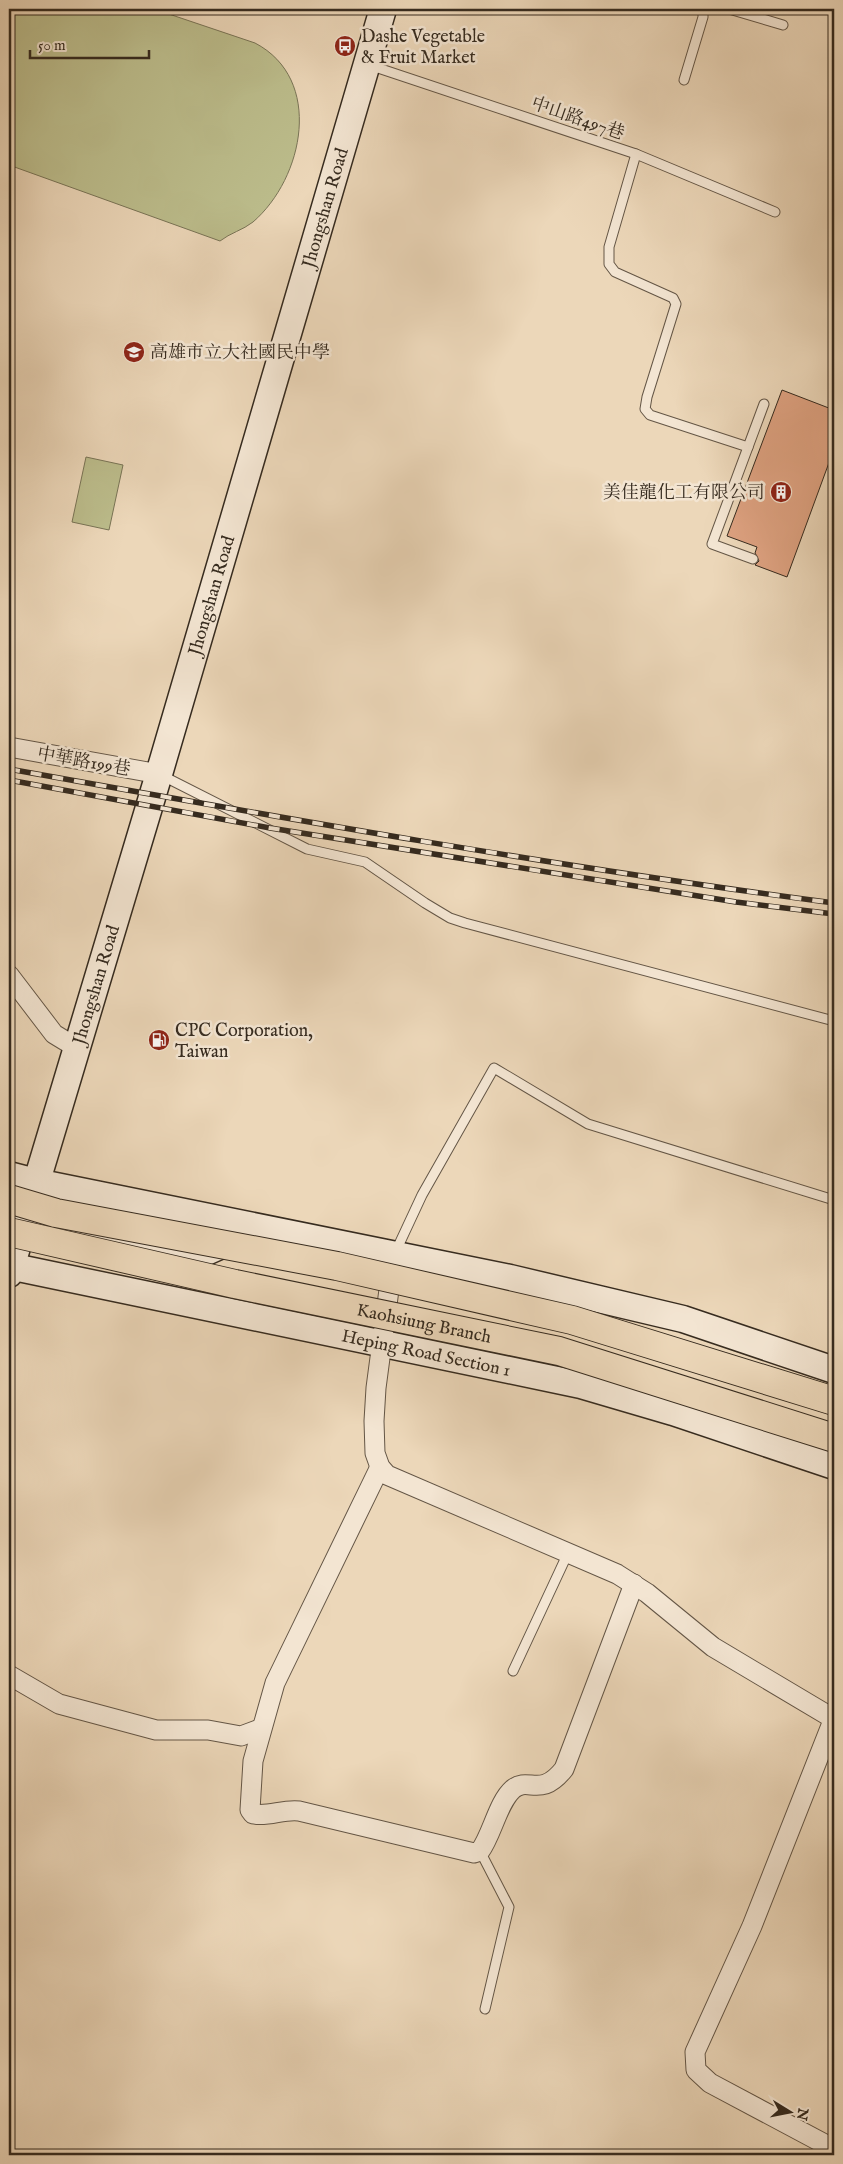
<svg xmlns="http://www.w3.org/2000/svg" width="843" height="2164" viewBox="0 0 843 2164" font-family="'IM FELL English','Noto Serif TC',serif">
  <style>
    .green { fill: #bcbd8c; stroke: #797456 }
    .building { fill: #dea281; stroke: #362b1f }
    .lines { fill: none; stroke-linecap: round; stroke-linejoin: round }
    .lane-casing { stroke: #645646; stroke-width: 11 }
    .street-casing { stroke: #645646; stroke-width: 21 }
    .secondary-casing { stroke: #362b1f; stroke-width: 29 }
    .lane { stroke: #f3e5d2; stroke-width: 9 }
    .street { stroke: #f3e5d2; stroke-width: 19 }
    .secondary { stroke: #f3e5d2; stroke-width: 26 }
    .rail-casing { stroke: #362b1f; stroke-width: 5.5 }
    .rail { stroke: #f3e5d2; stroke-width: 4; stroke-dasharray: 11; stroke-linecap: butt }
    .highway-bridge-casing { stroke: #362b1f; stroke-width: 30; stroke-linecap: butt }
    .highway-bridge { stroke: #ecd7b9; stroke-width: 28 }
    .labels { text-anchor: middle; stroke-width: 5; stroke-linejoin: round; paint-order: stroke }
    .poi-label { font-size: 18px; fill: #362b1f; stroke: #f3e5d2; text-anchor: start }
    .street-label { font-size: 18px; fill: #362b1f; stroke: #f3e5d2 }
  </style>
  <rect width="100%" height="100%" fill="#ecd7b9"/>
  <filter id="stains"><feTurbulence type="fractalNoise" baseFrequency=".004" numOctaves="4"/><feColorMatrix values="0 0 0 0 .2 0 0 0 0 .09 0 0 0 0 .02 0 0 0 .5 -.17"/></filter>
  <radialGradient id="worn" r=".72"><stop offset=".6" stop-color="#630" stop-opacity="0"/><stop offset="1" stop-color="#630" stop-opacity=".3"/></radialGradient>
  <g class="green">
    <path d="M9 9H154L255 43C324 79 304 178 253 222 243 230 230 233 220 241L9 165Z"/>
    <polygon points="86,457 123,465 109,530 72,522"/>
  </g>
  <polygon class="building" points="782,390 834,410 834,449 787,577 755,565 759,561 755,553 757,547 727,536"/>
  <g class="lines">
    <g class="lane-casing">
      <g id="lane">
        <polyline points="729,9 783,25"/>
        <polyline points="369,65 636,154 775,212"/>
        <polyline points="684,80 703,17 703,9"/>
        <polyline points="636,154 609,247 609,264 615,272 673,298 676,304 647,397 645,409 650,415 748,447"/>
        <polyline points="753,559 712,544 764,404"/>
        <polyline points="161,775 307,849 365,862 425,903 450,918 465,923 834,1021"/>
        <polyline points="395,1253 422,1195 494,1068 588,1124 834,1200"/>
        <polyline points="513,1671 568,1553"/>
        <polyline points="480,1851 509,1907 485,2009"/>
      </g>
    </g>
    <g class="street-casing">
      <g id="street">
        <polyline points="9,747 159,774"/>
        <polyline points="9,975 54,1034 77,1048"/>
        <polyline points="392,1267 376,1388 374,1421 375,1453 380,1467 387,1475 617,1574 647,1593 713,1647 834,1719"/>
        <path d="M380 1467 275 1683 253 1761 250 1810 253 1814C269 1817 283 1809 299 1811L474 1853 480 1851C492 1835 498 1802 513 1789 529 1776 540 1799 564 1769L634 1584"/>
        <polyline points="9,1675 59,1704 156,1730 208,1730 241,1736 260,1729"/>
        <polyline points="834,1718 752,1926 695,2052 696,2070 710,2083 834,2149"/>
      </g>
    </g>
    <g class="secondary-casing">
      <g id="secondary">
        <polyline points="9,1175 36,1182 510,1278 683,1319 834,1370"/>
        <polyline points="9,1217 197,1256 233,1240"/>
        <path id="s1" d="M9 1266 581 1385 673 1412 834 1466"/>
        <path id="s2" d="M9 1274 159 774 383 9"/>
      </g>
    </g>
    <use href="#lane" class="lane"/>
    <use href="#street" class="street"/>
    <use href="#secondary" class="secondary"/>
    <g class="rail-casing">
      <g id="rail">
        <path d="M9 769C283 818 558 867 834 903"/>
        <polyline points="9,780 270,828 736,902 834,914"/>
      </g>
    </g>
    <use href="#rail" class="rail"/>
    <g class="highway-bridge-casing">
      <g id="highway-bridge">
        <polyline points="9,1199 56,1213 337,1266 572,1320 834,1401"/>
        <path id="s3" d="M9 1232 235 1284 559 1351 834 1438"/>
      </g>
    </g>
    <use href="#highway-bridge" class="highway-bridge"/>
  </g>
  <defs>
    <g id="bus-disc" transform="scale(1.125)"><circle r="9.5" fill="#8f2418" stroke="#f3e5d2"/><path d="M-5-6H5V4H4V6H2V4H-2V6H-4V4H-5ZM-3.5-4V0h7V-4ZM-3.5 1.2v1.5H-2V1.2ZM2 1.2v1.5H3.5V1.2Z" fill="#fff"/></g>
    <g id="school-disc" transform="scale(1.125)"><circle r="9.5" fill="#8f2418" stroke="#f3e5d2"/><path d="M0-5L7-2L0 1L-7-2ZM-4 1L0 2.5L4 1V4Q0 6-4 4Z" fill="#fff"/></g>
    <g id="building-disc" transform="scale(1.125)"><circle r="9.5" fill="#8f2418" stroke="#f3e5d2"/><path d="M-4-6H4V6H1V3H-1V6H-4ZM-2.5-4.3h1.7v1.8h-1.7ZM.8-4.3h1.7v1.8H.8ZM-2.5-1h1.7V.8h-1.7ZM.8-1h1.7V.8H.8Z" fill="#fff"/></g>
    <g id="fuel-disc" transform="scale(1.125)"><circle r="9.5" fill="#8f2418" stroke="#f3e5d2"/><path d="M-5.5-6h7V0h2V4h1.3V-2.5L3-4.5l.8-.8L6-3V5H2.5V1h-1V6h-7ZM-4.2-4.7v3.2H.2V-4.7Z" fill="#fff"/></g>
  </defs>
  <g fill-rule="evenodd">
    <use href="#bus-disc" x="345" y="46"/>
    <use href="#school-disc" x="134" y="352"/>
    <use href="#building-disc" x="781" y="492"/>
    <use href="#fuel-disc" x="159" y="1040"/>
  </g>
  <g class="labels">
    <g class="poi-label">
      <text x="361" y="42">Dashe Vegetable<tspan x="361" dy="21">&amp; Fruit Market</tspan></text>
      <text x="150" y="358">高雄市立大社國民中學</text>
      <text x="765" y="498" text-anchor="end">美佳龍化工有限公司</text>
      <text x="175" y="1036">CPC Corporation,<tspan x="175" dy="21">Taiwan</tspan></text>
    </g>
    <g class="street-label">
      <text transform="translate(578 118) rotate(19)" y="6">中山路497巷</text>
      <text dy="6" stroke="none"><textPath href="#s2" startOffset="1112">Jhongshan Road</textPath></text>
      <text dy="6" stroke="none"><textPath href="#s2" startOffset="708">Jhongshan Road</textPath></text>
      <text transform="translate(84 761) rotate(10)" y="6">中華路199巷</text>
      <text dy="6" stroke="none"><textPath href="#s2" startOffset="302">Jhongshan Road</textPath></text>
      <text dy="6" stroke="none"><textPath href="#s3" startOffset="425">Kaohsiung Branch</textPath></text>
      <text dy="6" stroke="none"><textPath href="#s1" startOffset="426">Heping Road Section 1</textPath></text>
    </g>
  </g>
  <rect width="843" height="2164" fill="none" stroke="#ecd7b9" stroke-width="30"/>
  <rect x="10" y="10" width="823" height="2144" fill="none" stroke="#362b1f" stroke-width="2.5"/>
  <rect x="15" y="15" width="813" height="2134" fill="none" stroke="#362b1f"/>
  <g transform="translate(790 2112) rotate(100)" stroke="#f3e5d2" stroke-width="4" paint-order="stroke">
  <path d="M0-4L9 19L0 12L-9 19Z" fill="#362b1f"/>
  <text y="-8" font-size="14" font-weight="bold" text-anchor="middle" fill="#362b1f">N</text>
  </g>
  <path d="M30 50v8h119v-8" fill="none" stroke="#362b1f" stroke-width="2.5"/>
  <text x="38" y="50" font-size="15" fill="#362b1f" stroke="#f3e5d2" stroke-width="4" paint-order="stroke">50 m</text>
  <rect width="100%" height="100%" filter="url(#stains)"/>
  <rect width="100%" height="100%" fill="url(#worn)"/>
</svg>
